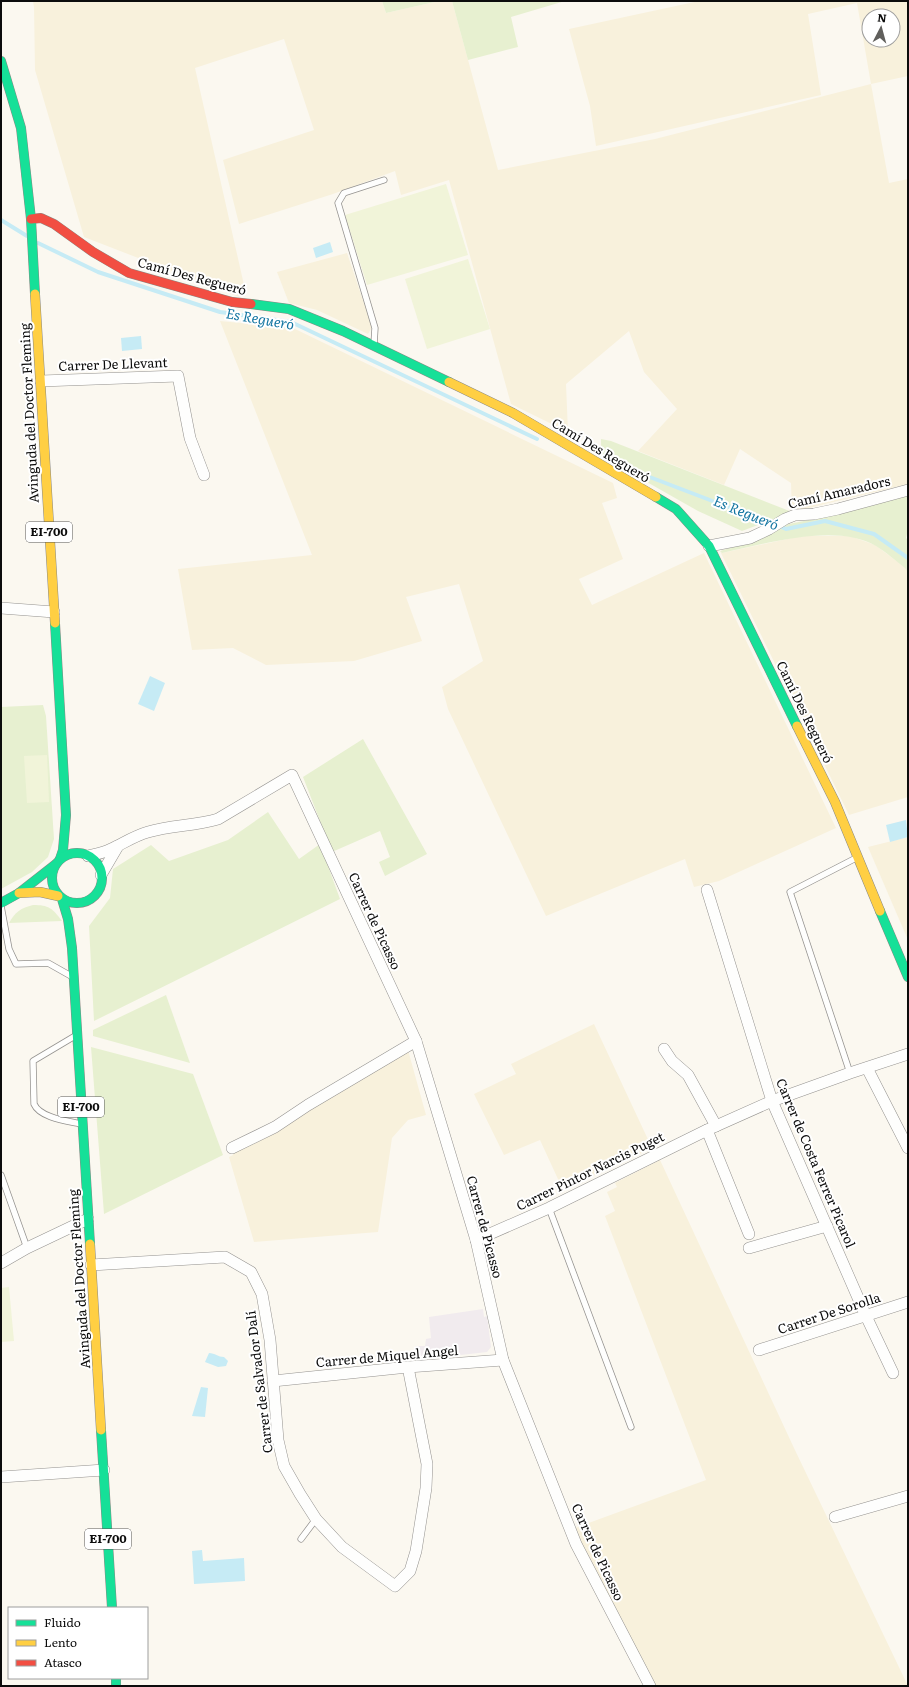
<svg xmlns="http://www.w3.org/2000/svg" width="909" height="1687" viewBox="0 0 909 1687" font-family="Literata,serif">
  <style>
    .industrial { fill: #f1ebee }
    .farmland { fill: #f8f1dc; fill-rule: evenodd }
    .green { fill: #e7f0d0 }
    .pitch { fill: #f1f4d9 }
    .water { fill: #c6ebf5 }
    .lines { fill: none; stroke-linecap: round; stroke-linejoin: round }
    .stream { stroke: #c6ebf5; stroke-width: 4 }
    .lane-casing { stroke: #94928f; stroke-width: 7 }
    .street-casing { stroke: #94928f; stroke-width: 12 }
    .fast-casing { stroke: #8a8985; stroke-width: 10 }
    .slow-casing { stroke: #8a8985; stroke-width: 10 }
    .jam-casing { stroke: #8a8985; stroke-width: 10 }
    .lane { stroke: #fefefd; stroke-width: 5.5 }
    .street { stroke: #fefefd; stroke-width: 11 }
    .fast { stroke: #16e098; stroke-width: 9 }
    .slow { stroke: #ffcf43; stroke-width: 9 }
    .jam { stroke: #f24e42; stroke-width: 9 }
    .labels { text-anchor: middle; stroke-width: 4; stroke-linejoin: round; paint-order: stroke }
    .shield { fill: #fff; stroke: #555; stroke-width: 1 }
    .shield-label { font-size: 12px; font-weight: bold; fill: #0c0c0c }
    .street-label { font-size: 13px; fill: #0c0c0c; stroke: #fff }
    .water-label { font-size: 14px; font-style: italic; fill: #1375a1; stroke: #fff }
  </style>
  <rect width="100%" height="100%" fill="#fbf8f0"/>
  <polygon class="industrial" points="483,1309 484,1317 487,1316 491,1347 487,1352 417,1360 415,1346 425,1346 426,1339 431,1338 429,1317"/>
  <g class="farmland">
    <path d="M33 1H382L386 13 439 1H452L498 170 655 139 871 84 857 3 808 14 821 95 596 146 590 106 569 29 699 1H908V76L871 84 889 183 908 179V484L792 512 791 483 740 449 724 485 638 451 677 409 644 372 629 331 566 384 568 432 511 404 449 180 401 195 395 171 333 194 239 224 223 160 314 130 284 39 195 68 244 285 239 297 84 237 35 70 34 7ZM869 16H893V40H869Z"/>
    <polygon points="347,253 372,327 368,334 317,310 289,303 277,272"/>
    <polygon points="220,321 293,328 613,483 617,498 602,503 623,559 579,579 592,605 704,553 836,828 719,881 694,887 685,859 546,916 448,709 442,687 483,661 459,584 406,597 422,641 354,661 266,665 233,648 192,650 178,569 312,555"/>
    <polygon points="801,536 850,536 875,545 906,568 908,572 908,797 849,815 720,551 722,553"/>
    <polygon points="908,837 908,940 868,847"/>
    <polygon points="594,1024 652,1148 563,1190 540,1140 504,1155 474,1094 516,1074 511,1064"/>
    <polygon points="408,1050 426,1115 408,1120 392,1138 378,1232 254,1242 229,1157 233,1155 232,1151"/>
    <polygon points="660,1160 794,1448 908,1686 655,1686 582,1545 575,1528 706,1480 605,1216 615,1211 607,1192 617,1187 615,1183"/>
  </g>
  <g class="green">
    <polygon points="382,1 439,1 386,13"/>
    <polygon points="452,1 565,1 511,17 518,47 468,60"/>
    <polygon points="601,439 611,441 792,512 742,531 698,511 601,456"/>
    <path d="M908 494V530L906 538 908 540V572L905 568C896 561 886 552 876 546 836 522 765 544 722 553L720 551 764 537 784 525 838 514Z"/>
    <polygon points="43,705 46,716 54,839 48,857 32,872 1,889 1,707"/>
    <polygon points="363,739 427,854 385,876 379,862 390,857 380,831 332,852 303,777"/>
    <polygon points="268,812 299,859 320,844 340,899 94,1021 89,926 110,898 113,869 151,845 169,861 228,840"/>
    <path d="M33 905C49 905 52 908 62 921L9 923C15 912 21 908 33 905Z"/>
    <polygon points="166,995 190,1063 93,1036 93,1030"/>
    <polygon points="91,1047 193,1074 223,1155 104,1214"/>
  </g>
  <g class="pitch">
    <polygon points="446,184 468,255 367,285 345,215"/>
    <polygon points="468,259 490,329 427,349 405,279"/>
    <polygon points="47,755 49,802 27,803 24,756"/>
    <polygon points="9,1287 14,1341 1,1342 1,1288"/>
  </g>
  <g class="water">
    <polygon points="330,242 333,252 316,258 313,248"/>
    <polygon points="141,336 142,349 122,351 121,338"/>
    <polygon points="150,676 165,683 154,711 138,704"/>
    <polygon points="906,820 908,837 890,842 886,825"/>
    <path d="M209 1353C215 1353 218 1357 224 1357L228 1361 226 1366 218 1367 205 1362Z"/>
    <polygon points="201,1387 208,1388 205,1417 192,1416"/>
    <polygon points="202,1550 203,1561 244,1558 245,1581 194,1584 192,1551"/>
  </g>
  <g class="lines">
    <g class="stream">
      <polyline points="1,220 27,236"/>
      <polyline points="38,243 98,272 220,312 291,322 537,439"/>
      <polyline points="626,468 723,505 757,516 786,529 825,521 874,534 908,558"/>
    </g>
    <g class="lane-casing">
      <g id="lane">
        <polyline points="374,344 375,328 338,203 344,193 384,180"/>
        <polyline points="1,906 9,949 16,964 48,963 71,976"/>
        <path d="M75 1036 33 1061 34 1104C40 1118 68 1121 81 1124"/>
        <polyline points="850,1073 790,892 858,857"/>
        <polyline points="1,1175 27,1248"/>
        <polyline points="549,1208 631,1427"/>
        <polyline points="301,1539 316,1519"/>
      </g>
    </g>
    <g class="street-casing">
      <g id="street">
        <polyline points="41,381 178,376 190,438 204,475"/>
        <polyline points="709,546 750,538 769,529 785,519 795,515 814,514 838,509 908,490"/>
        <polyline points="1,608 54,612"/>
        <path d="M88 856C96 854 104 853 111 849 124 843 134 836 148 832 171 825 195 826 218 819L292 775 416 1041 476 1240 503 1360 576 1544 650 1686"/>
        <polyline points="101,875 118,846"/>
        <polyline points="707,890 772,1101 866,1316 893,1373"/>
        <polyline points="664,1049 672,1061 688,1075 716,1126"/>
        <polyline points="867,1068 908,1148"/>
        <polyline points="707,1130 749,1234"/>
        <polyline points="232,1148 275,1127 308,1105 416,1041"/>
        <polyline points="476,1240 549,1208 707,1130 772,1101 850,1073 908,1054"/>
        <polyline points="749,1248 827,1226"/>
        <polyline points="1,1263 27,1248 88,1219"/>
        <polyline points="91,1265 225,1257 251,1272 262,1294 270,1340 278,1440 284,1466 300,1494 316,1519 342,1547 395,1586 410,1571 416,1551 426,1488 427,1464 408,1367"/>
        <polyline points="759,1350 908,1302"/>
        <polyline points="273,1381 408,1367 503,1360"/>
        <polyline points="1,1477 104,1470"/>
        <polyline points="835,1517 908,1496"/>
      </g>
    </g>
    <g class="fast-casing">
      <g id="fast">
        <polyline points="1,61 21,128 31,219 35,294"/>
        <polyline points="251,304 289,309 343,331 449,382"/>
        <polyline points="656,497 676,509 709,546 797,726"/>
        <polyline points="55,623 66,815 63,850 60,859"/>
        <circle cx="77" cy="878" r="25"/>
        <polyline points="62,899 68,919 72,948 90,1244"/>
        <polyline points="1,903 19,893 56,864"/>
        <polyline points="880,911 908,977"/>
        <polyline points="101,1430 112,1608"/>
        <polyline points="116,1678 116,1686"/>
      </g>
    </g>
    <g class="slow-casing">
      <g id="slow">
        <polyline points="35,294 55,623"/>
        <polyline points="449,382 513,413 656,497"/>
        <polyline points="797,726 835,802 880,911"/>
        <polyline points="19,893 40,892 58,896"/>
        <polyline points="90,1244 101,1430"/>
      </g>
    </g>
    <g class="jam-casing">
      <polyline id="jam" points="31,219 41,218 54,224 93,252 129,273 232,302 251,304"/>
    </g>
    <use href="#lane" class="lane"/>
    <use href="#street" class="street"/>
    <use href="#fast" class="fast"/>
    <use href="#slow" class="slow"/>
    <use href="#jam" class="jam"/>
  </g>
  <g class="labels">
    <g class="shield">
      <rect x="26" y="522" width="46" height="20" rx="3"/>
      <rect x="58" y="1097" width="46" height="20" rx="3"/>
      <rect x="85" y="1529" width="46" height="20" rx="3"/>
    </g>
    <g class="shield-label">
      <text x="49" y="536">EI-700</text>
      <text x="81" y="1111">EI-700</text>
      <text x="108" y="1543">EI-700</text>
    </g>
    <g class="street-label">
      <text transform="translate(192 276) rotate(15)" y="5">Camí Des Regueró</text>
      <text transform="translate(113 364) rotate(-2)" y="5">Carrer De Llevant</text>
      <text transform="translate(29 413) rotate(-93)" y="5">Avinguda del Doctor Fleming</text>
      <text transform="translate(601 450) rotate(31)" y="5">Camí Des Regueró</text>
      <text transform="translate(839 492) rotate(-13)" y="5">Camí Amaradors</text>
      <text transform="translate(805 712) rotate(64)" y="5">Camí Des Regueró</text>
      <text transform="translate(375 921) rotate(65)" y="5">Carrer de Picasso</text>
      <text transform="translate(816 1163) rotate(67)" y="5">Carrer de Costa Ferrer Picarol</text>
      <text transform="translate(590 1171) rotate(-26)" y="5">Carrer Pintor Narcis Puget</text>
      <text transform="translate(485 1227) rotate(75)" y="5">Carrer de Picasso</text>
      <text transform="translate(79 1279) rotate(-94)" y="5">Avinguda del Doctor Fleming</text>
      <text transform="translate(829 1313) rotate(-18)" y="5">Carrer De Sorolla</text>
      <text transform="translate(387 1356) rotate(-5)" y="5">Carrer de Miquel Angel</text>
      <text transform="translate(259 1382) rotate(-97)" y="5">Carrer de Salvador Dalí</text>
      <text transform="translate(598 1552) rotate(65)" y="5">Carrer de Picasso</text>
    </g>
    <g class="water-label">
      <text transform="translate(260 319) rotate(10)" y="5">Es Regueró</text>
      <text transform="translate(746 513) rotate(22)" y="5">Es Regueró</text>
    </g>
  </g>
  <rect width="909" height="1687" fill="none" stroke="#0c0c0c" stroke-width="4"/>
  <rect x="8" y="1607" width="140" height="72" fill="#ffffff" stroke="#9e9e9e"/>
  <rect x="16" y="1620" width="20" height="6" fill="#16e098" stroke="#9e9e9e"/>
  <text x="44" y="1627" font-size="12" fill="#0c0c0c">Fluido</text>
  <rect x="16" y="1640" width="20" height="6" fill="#ffcf43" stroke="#9e9e9e"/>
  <text x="44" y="1647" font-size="12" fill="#0c0c0c">Lento</text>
  <rect x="16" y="1660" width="20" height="6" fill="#f24e42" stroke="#9e9e9e"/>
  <text x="44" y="1667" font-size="12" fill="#0c0c0c">Atasco</text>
  <g transform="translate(881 28) rotate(6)"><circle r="19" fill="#ffffff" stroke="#9e9e9e"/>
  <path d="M0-3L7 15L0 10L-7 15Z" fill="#605f5c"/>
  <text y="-6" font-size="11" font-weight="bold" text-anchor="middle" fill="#0c0c0c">N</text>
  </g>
</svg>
